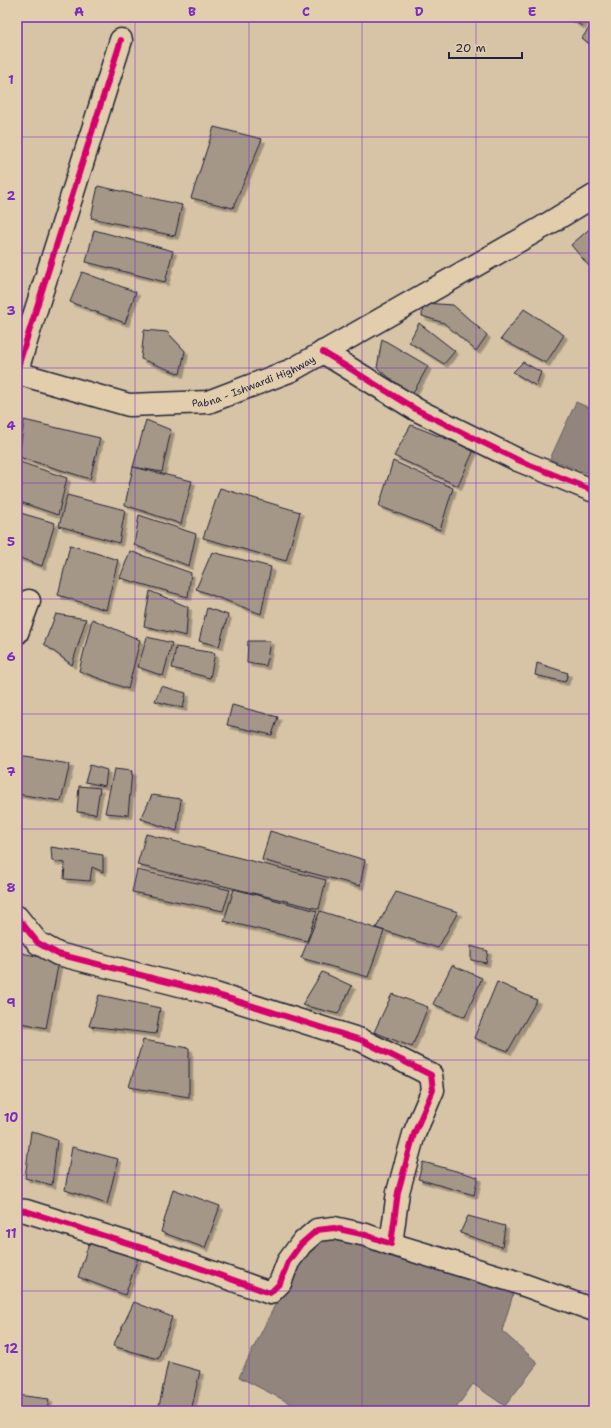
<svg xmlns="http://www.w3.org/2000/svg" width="611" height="1428" viewBox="0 0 611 1428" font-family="'Shantell Sans',sans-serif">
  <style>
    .water { fill: #91857d; stroke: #655d63 }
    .building { fill: #a59788; stroke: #22223b; filter: url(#shadow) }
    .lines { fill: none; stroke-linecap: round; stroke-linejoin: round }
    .minor-casing { stroke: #22223b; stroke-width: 25 }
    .primary-casing { stroke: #22223b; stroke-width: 25 }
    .minor { stroke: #e2cead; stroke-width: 22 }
    .primary { stroke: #e2cead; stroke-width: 22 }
    .cycleway-casing { stroke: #e2cead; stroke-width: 8 }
    .cycleway { stroke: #d6006c; stroke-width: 6 }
    .grid { fill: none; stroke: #7b2cbf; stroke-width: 1; stroke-opacity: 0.55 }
    .labels { text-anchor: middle; stroke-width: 3; stroke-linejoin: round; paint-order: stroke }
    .street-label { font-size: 10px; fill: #22223b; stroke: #e2cead }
    .neatline { fill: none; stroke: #7b2cbf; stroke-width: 1.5 }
    .grid-label { font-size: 13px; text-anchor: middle; font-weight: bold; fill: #7b2cbf }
  </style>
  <defs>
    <filter id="shadow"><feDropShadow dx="3.5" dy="3.5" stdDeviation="0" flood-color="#0004"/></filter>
  </defs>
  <rect width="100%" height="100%" fill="#d7c4a6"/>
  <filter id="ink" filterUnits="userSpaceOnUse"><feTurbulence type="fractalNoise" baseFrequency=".025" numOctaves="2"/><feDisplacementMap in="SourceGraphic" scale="8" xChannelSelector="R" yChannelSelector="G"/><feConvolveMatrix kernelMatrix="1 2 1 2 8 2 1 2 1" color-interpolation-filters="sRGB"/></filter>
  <g filter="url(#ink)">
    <g class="water">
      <polygon points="576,402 594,410 594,476 550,459"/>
      <polygon points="328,1233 515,1288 502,1331 538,1363 505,1406 473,1384 454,1411 305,1411 239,1377 288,1279 310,1243"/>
    </g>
    <g class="building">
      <polygon points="567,17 587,17 582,26"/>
      <polygon points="594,21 594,47 582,38"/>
      <polygon points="214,127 262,139 233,208 191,198"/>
      <polygon points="98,186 182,205 175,236 91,218"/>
      <polygon points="594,225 594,272 571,245"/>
      <polygon points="94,230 173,251 165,282 86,262"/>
      <polygon points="82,272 136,292 125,323 70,302"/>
      <polygon points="423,303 453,305 487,335 476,351 444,323 422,316"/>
      <polygon points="524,309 564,335 546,363 501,339"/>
      <polygon points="419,323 455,351 444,364 409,342"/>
      <polygon points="144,330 167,332 185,351 180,374 141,359"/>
      <polygon points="382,339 428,366 412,395 377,368"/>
      <polygon points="523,362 541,372 536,386 513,372"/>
      <polygon points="24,420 100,438 90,479 19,457"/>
      <polygon points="146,420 171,430 162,472 133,467"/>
      <polygon points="411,425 474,450 458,486 394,456"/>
      <polygon points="17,461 67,478 58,515 17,501"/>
      <polygon points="393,461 453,488 440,530 379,506"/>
      <polygon points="133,467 192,481 181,524 125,505"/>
      <polygon points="220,488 300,512 286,561 203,538"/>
      <polygon points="67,495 125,510 119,543 59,526"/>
      <polygon points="17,512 55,523 42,566 17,557"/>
      <polygon points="139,515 196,534 189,566 134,545"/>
      <polygon points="70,545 118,560 106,610 58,595"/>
      <polygon points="130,551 191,573 188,597 120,578"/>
      <polygon points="212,552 271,567 261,614 196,589"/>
      <polygon points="150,591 188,607 186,636 144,626"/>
      <polygon points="207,608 228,615 219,646 199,641"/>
      <polygon points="56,614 86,619 72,665 44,644"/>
      <polygon points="92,619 140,640 128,689 79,671"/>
      <polygon points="147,637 172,643 163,676 138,667"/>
      <polygon points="248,641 270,641 266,666 247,663"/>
      <polygon points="176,647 215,653 210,678 172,668"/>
      <polygon points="537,663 568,673 565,682 535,675"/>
      <polygon points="161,686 186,693 183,708 155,701"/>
      <polygon points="232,705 278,717 272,735 227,725"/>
      <polygon points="17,756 70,764 61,801 17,794"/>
      <polygon points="90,765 107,770 105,786 85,782"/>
      <polygon points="114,769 132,771 128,815 105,813"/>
      <polygon points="79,786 100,788 96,814 77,812"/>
      <polygon points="152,795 181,799 177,831 141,819"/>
      <polygon points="270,831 365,860 360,886 262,860"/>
      <polygon points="146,834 326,880 319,909 137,865"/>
      <polygon points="51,847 103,855 103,872 92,867 90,881 64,879 65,863 52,861"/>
      <polygon points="137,870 230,890 223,911 132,892"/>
      <polygon points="234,889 317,911 307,941 224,921"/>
      <polygon points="396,892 458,912 438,948 376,928"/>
      <polygon points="320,911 384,931 368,977 301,958"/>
      <polygon points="471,946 488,951 486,963 471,960"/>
      <polygon points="17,952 59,961 46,1028 17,1022"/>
      <polygon points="452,965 482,978 465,1017 433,1004"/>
      <polygon points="322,972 352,986 338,1014 302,1005"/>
      <polygon points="497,982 537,1000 508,1051 474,1038"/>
      <polygon points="392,994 428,1007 412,1047 374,1032"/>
      <polygon points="99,995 160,1008 156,1034 89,1026"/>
      <polygon points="143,1040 189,1048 189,1097 129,1087"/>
      <polygon points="31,1131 57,1140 52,1185 25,1178"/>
      <polygon points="72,1147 118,1159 107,1204 65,1190"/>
      <polygon points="423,1162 478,1177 474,1195 418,1179"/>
      <polygon points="173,1189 220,1206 205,1248 161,1232"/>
      <polygon points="468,1216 505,1226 502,1247 460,1233"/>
      <polygon points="90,1240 138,1258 125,1295 78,1277"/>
      <polygon points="134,1302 172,1317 158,1359 113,1346"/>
      <polygon points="168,1362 200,1371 191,1411 158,1411"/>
      <polygon points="17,1395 49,1399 47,1411 17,1411"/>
    </g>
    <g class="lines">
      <g class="minor-casing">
        <g id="minor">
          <polyline points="323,352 417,410 518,460 594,491"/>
          <polyline points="17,370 121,40"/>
          <polyline points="17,633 29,601"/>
          <polyline points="17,917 38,943 58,954 215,994 361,1040 431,1075 433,1090 414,1134 398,1192 391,1244 366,1235 334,1228 317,1230 301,1244 288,1262 280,1283 270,1293 146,1249 26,1211 17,1210"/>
          <polyline points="391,1244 510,1280 594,1310"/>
        </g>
      </g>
      <g class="primary-casing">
        <g id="primary">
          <path id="s1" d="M17 373 129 405 208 402 292 370 543 227 594 196"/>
        </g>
      </g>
      <use href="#minor" class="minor"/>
      <use href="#primary" class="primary"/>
      <g class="cycleway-casing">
        <g id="cycleway">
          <polyline points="323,352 417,410 518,460 594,491"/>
          <polyline points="17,370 121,40"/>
          <polyline points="17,917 38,943 58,954 215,994 361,1040 431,1075 433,1090 414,1134 398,1192 391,1244 366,1235 334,1228 317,1230 301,1244 288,1262 280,1283 270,1293 146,1249 26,1211 17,1210"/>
        </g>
      </g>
      <use href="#cycleway" class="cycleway"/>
    </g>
  </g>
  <path class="grid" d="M135 17V1411M249 17V1411M362 17V1411M476 17V1411M17 137H594M17 253H594M17 368H594M17 483H594M17 599H594M17 714H594M17 829H594M17 945H594M17 1060H594M17 1175H594M17 1291H594"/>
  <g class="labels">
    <g class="street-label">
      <text dy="4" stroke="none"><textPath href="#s1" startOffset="245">Pabna - Ishwardi Highway</textPath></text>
    </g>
  </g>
  <rect width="611" height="1428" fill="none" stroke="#e2cead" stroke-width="44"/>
  <path d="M449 52v6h73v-6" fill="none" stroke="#22223b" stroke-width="2"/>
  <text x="455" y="52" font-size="12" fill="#22223b" stroke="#e2cead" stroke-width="3" paint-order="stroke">20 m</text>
  <rect x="22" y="22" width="567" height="1384" class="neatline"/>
  <g class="grid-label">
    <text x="79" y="16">A</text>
    <text x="192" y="16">B</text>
    <text x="306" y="16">C</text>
    <text x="419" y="16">D</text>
    <text x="532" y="16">E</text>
    <text x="11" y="84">1</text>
    <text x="11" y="200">2</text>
    <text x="11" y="315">3</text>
    <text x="11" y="430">4</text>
    <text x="11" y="546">5</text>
    <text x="11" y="661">6</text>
    <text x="11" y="776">7</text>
    <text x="11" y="892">8</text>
    <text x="11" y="1007">9</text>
    <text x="11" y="1122">10</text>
    <text x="11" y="1238">11</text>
    <text x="11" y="1353">12</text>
  </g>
</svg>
